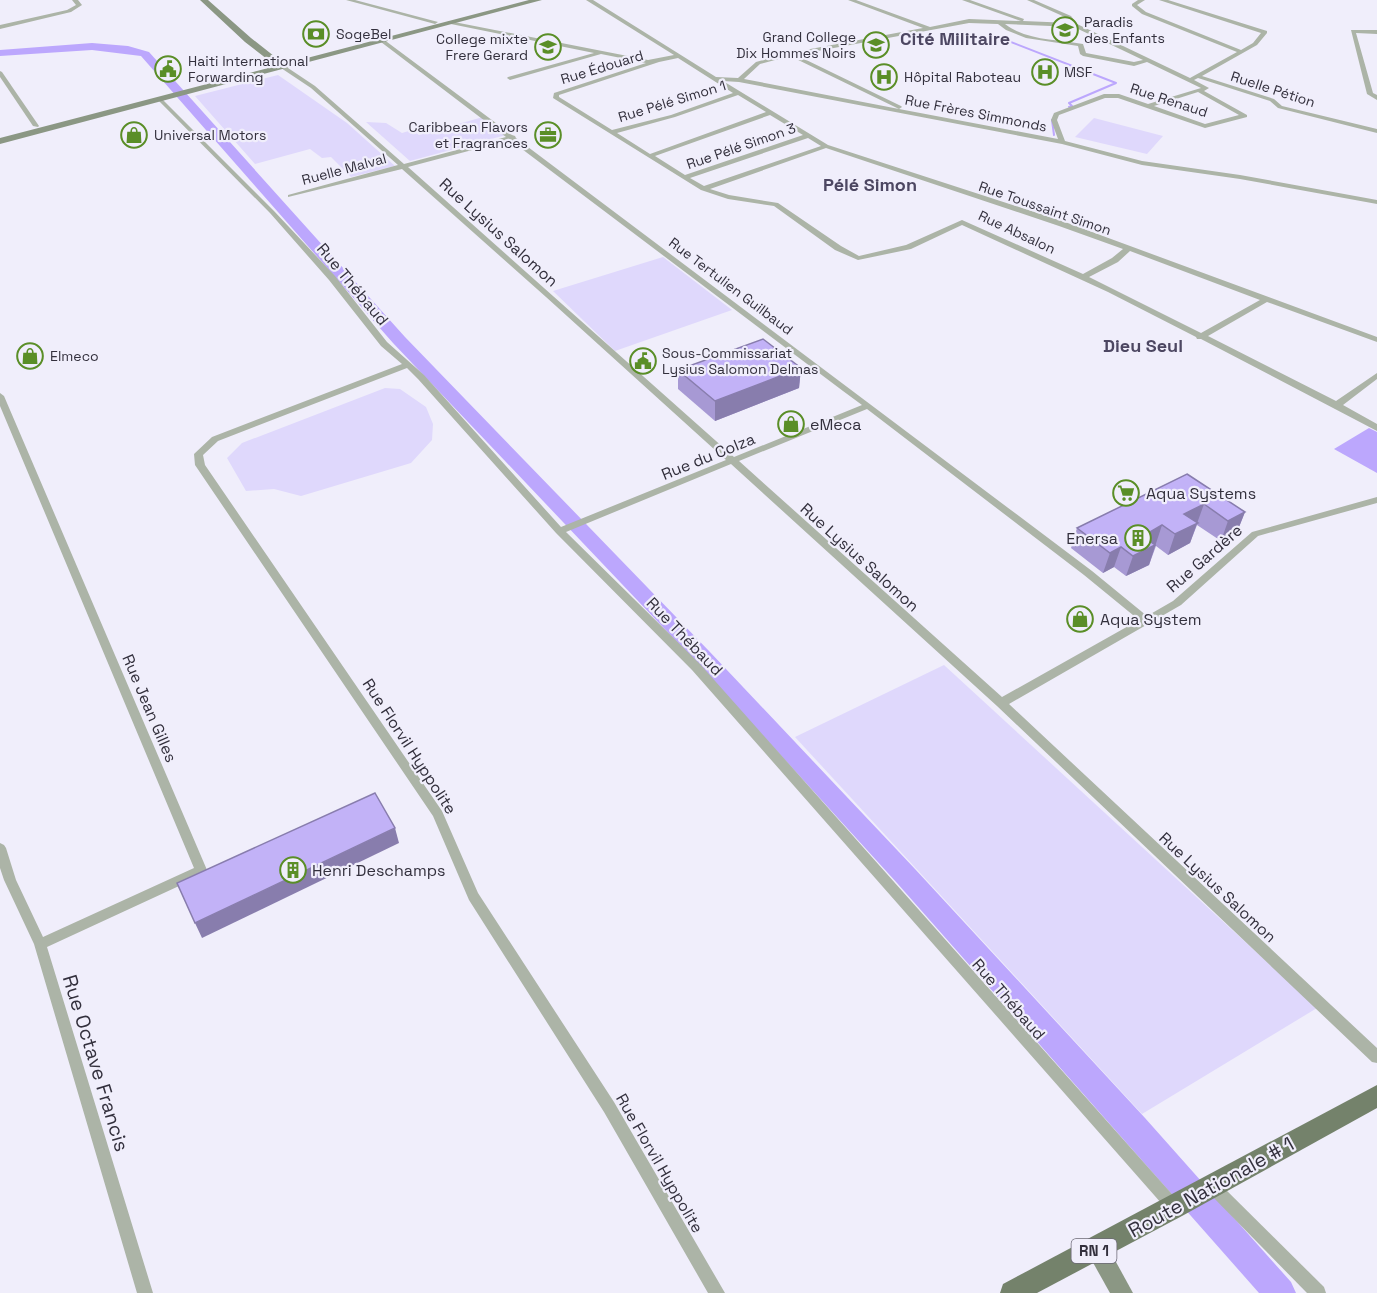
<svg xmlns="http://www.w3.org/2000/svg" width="1377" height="1293" viewBox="0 0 1377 1293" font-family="'Space Grotesk',sans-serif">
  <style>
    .green { fill: #dfd8fc }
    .water { fill: #bca7fd }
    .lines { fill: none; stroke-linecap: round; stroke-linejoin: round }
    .stream { stroke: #bca7fd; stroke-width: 2 }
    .river { fill: #bca7fd; fill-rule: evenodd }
    .street { fill: #acb4a7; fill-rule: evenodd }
    .secondary { fill: #8b9784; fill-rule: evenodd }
    .primary { fill: #74826b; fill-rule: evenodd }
    .wall { fill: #a799d4 }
    .shaded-wall { fill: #887dad }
    .building { fill: #c2b2f7; stroke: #887dad; stroke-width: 1.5 }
    .labels { text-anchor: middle; stroke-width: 4.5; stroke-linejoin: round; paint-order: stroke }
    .far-poi-label { font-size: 14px; fill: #33303d; stroke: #f0eefb; text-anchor: start }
    .far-street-label { font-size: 14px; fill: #33303d; stroke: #f0eefb }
    .shield { fill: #f0eefb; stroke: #6c6976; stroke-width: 1.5 }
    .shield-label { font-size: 15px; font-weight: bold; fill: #33303d }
    .street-label { font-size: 16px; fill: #33303d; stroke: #f0eefb }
    .poi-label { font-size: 16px; fill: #33303d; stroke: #f0eefb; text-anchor: start }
    .far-district-label { font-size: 18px; font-weight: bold; fill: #4d4762; stroke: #f0eefb }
    .near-street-label { font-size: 20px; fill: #33303d; stroke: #f0eefb }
  </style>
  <rect width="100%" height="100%" fill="#f0eefb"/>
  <g class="green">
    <polygon points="278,75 347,123 395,166 351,177 331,157 322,158 310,149 255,164 195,96"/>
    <polygon points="483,117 506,135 410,161 366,122 386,123 402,133 412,130 419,135"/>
    <polygon points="1094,118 1163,136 1147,154 1075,137"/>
    <polygon points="663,257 732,310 615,351 553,291"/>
    <polygon points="385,388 400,389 426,407 433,424 432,440 411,463 301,496 274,489 246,491 227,458 242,443"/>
    <polygon points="944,665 1317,1008 1142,1114 795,737"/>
  </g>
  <polygon class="water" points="1369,428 1377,432 1377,473 1334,449"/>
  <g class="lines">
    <g class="stream">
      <polyline points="998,37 1116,83 1069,103 1072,106 1069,107"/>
      <polyline points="1052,120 1054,135"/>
    </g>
    <polygon class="river" points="92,43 128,46 149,52 405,337 709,651 915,869 1145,1118 1291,1282 1296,1293 1259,1293 897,883 695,661 393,343 141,56 92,50 0,56 0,50"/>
    <g class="street">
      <polygon points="72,0 78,0 82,5 71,12 0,29 0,25 67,10 76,5"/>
      <polygon points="346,0 355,0 438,22 435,24"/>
      <path d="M586 0H593L716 77 738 78 756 62 789 53 923 28 848 0H856L930 27 969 19 1021 21 962 0H970L1024 19 1023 21 1071 23 1067 18 1027 0H1034L1071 16 1077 24 1190 78 1237 52 1142 14 1132 6V4L1138 0H1145L1137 5 1146 12 1241 50 1253 43 1261 33 1159 0H1168L1267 31V33L1257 45 1202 76 1274 99 1282 106 1377 129V133L1278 108 1270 101 1198 78 1194 80 1209 88 1204 91 1247 115V117L1205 128 1118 98H1105L1059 115 1057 120 1065 141 1142 161 1240 175 1377 200V204L1240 179 1142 165 1062 144 739 82 723 81 828 145 1065 222 1377 337V342L1267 302 1208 336 1336 401 1377 373V379L1343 405 1377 424V431L1201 339H1197L1196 337 1108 292 962 225 911 249 858 260 835 250 774 206 728 199 701 190 553 98 554 93 646 63 601 54 510 80 507 78 508 77 594 53 446 23 449 21 648 60 674 55ZM969 23 998 24 1006 30 1026 38 1078 46 1080 54 1083 56 1134 66 1147 62 1201 88 1148 104 1119 94H1104L1054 113 1051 120 1058 139 899 109 902 107 901 106 796 55ZM1005 24 1074 27 1143 60 1134 62 1086 53 1083 44C1057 39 1027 41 1005 24ZM790 56 897 108 899 109 744 79 760 64ZM678 58 733 93 671 115 612 130 559 97V95L659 62ZM1198 92 1239 115 1205 124 1154 106ZM738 95 766 112 650 154 617 133 675 117ZM770 115 803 135 685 175 655 156ZM808 138 821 146 704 186 690 178ZM826 148 1059 226 1123 249 1112 258 1083 274 962 220 906 245 859 256 841 246 778 203 729 195 710 189ZM1130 251 1260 300 1201 333 1089 277 1118 262Z"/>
      <polygon points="1351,30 1377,30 1377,34 1356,33 1373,93 1377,95 1377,100 1367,94"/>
      <path d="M383 39 512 135 515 136 516 138 1092 571 1147 616 1173 601 1252 532 1377 497V503L1258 536 1181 605 1009 704 1377 1048V1063L1372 1062 997 706 731 464 566 532 700 664 1179 1202 1181 1207 1179 1212 1174 1214 1169 1212 692 670 556 533 418 379 407 368 218 441 203 455 205 465 442 811 478 893 614 1102 725 1293H708L604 1112 469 900 433 816 195 465 194 454 212 437 402 364 381 346 329 280 270 213 158 100 157 99 160 97 274 211 335 276 387 342 424 375 561 527 726 460 546 297 402 169 288 197V195L398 165 311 88 281 68V66H285L315 86 404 164 506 137 381 42V40ZM510 140 843 391 862 405 734 457 408 167ZM867 409 1084 575 1139 620 1002 697 739 461Z"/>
      <polygon points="0,71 2,72 39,126 38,127 33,126 0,77"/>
      <polygon points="0,393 4,396 207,870 205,874 47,947 153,1293 137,1293 34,944 4,880 0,868 0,843 4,845 6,848 16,880 43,937 194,868 0,406"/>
      <polygon points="1212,1179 1217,1181 1324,1287 1326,1293 1307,1293 1207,1191 1205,1186 1207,1181"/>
    </g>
    <g class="secondary">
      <polygon points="200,0 208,0 251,38 284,64 529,0 542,0 0,144 0,138 276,66 245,42"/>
      <polygon points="1097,1239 1105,1242 1133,1293 1110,1293 1086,1250 1089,1242"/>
    </g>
    <polygon class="primary" points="1377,1085 1377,1108 1182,1216 1037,1293 1000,1293 1003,1284"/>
  </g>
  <g class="wall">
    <polygon points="801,368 799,388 715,421 678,389 678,370"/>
    <polygon points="1187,474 1245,512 1237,532 1221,541 1197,525 1190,543 1168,555 1156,546 1149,565 1126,576 1114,567 1103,573 1071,548 1077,528"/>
  </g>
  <g class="shaded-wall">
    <polygon points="801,368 799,388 715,421 715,401"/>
    <polygon points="1204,504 1190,543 1168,555 1175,534 1184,514"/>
    <polygon points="1245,512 1237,532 1221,541 1228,521"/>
    <polygon points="1162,525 1149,565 1126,576 1133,556 1143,536"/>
    <polygon points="1121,547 1114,567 1103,573 1110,553"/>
    <polygon points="395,828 399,843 202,938 195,923"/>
  </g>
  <g class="building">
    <polygon points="763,339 801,368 715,401 678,370"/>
    <polygon points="1187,474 1245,512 1228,521 1204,504 1184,514 1198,523 1175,534 1162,525 1143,536 1155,545 1133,556 1121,547 1110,553 1077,528"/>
    <polygon points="375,793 395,828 195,923 177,883"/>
  </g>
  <defs>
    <g id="school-ring" transform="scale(1.35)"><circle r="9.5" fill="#f0eefb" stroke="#5a8e27" stroke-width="1.5"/><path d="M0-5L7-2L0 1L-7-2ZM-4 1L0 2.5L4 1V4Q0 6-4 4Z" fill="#5a8e27"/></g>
    <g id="bank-ring" transform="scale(1.35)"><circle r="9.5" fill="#f0eefb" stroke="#5a8e27" stroke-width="1.5"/><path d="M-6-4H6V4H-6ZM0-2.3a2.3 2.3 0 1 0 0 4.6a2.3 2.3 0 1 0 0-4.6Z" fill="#5a8e27"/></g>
    <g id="civic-ring" transform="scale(1.35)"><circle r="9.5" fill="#f0eefb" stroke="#5a8e27" stroke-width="1.5"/><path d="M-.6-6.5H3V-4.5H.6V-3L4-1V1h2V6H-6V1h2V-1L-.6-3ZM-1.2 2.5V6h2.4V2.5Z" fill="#5a8e27"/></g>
    <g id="hospital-ring" transform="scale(1.35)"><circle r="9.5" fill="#f0eefb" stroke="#5a8e27" stroke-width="1.5"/><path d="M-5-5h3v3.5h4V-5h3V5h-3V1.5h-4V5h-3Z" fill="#5a8e27"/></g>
    <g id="shop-ring" transform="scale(1.35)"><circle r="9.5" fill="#f0eefb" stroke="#5a8e27" stroke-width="1.5"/><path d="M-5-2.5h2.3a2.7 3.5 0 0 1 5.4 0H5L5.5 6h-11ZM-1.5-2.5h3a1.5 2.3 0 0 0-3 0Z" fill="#5a8e27"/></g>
    <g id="office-ring" transform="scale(1.35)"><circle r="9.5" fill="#f0eefb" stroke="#5a8e27" stroke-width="1.5"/><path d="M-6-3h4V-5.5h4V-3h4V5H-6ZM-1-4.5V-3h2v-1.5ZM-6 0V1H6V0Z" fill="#5a8e27"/></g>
    <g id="supermarket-ring" transform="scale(1.35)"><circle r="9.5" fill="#f0eefb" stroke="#5a8e27" stroke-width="1.5"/><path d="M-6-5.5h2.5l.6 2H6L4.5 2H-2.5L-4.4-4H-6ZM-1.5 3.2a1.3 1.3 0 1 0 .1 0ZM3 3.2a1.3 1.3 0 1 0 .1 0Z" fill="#5a8e27"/></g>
    <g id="building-ring" transform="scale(1.35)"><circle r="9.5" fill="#f0eefb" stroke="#5a8e27" stroke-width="1.5"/><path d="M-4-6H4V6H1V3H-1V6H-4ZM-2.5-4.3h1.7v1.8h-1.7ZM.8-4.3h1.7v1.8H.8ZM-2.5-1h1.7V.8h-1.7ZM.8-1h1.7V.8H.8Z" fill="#5a8e27"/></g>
  </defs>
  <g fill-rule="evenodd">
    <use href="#school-ring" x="1065" y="30"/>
    <use href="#bank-ring" x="316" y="34"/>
    <use href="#school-ring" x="876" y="45"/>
    <use href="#school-ring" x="548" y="47"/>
    <use href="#civic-ring" x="168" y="69"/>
    <use href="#hospital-ring" x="1045" y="72"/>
    <use href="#hospital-ring" x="884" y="77"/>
    <use href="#shop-ring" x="134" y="135"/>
    <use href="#office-ring" x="548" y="135"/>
    <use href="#shop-ring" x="30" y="356"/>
    <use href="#civic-ring" x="643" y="361"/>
    <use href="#shop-ring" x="791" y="424"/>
    <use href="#supermarket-ring" x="1126" y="493"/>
    <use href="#building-ring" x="1138" y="538"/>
    <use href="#shop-ring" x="1080" y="619"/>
    <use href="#building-ring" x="293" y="870"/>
  </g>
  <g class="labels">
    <g class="far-poi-label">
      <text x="1084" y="27">Paradis<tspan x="1084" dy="16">des Enfants</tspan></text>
      <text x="336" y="39">SogeBel</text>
      <text x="856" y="42" text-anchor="end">Grand College<tspan x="856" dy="16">Dix Hommes Noirs</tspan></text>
      <text x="528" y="44" text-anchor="end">College mixte<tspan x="528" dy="16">Frere Gerard</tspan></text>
      <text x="188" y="66">Haiti International<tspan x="188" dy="16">Forwarding</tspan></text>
      <text x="1064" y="77">MSF</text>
      <text x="904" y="82">Hôpital Raboteau</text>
      <text x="528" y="132" text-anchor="end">Caribbean Flavors<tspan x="528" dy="16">et Fragrances</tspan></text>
      <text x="154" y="140">Universal Motors</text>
      <text x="662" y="358">Sous-Commissariat<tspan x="662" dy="16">Lysius Salomon Delmas</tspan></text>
      <text x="50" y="361">Elmeco</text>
    </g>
    <g class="far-street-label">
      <text transform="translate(602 67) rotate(-17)" y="5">Rue Édouard</text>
      <text transform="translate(1273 89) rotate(18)" y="5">Ruelle Pétion</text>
      <text transform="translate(1169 100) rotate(18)" y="5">Rue Renaud</text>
      <text transform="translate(672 101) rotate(-17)" y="5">Rue Pélé Simon 1</text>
      <text transform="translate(976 113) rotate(11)" y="5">Rue Frères Simmonds</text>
      <text transform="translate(741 146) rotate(-19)" y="5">Rue Pélé Simon 3</text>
      <text transform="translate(344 169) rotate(-15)" y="5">Ruelle Malval</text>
      <text transform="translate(1045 208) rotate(19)" y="5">Rue Toussaint Simon</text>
      <text transform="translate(1017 232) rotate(25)" y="5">Rue Absalon</text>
      <text transform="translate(731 286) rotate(37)" y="5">Rue Tertulien Guilbaud</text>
    </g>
    <rect class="shield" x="1071.5" y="1239" width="45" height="24" rx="4.5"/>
    <g class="shield-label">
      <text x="1094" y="1256">RN 1</text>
    </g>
    <g class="street-label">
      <text transform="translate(499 232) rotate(42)" y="6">Rue Lysius Salomon</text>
      <text transform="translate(353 284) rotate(50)" y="6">Rue Thébaud</text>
      <text transform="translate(708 456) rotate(-22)" y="6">Rue du Colza</text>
      <text transform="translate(860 557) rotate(42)" y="6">Rue Lysius Salomon</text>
      <text transform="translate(1204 558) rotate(-41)" y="6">Rue Gardère</text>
      <text transform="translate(685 636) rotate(46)" y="6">Rue Thébaud</text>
      <text transform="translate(150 708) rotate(67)" y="6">Rue Jean Gilles</text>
      <text transform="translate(410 746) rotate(57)" y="6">Rue Florvil Hyppolite</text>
      <text transform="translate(1218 887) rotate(43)" y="6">Rue Lysius Salomon</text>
      <text transform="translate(1009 999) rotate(49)" y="6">Rue Thébaud</text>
      <text transform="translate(660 1163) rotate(60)" y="6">Rue Florvil Hyppolite</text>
    </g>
    <g class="poi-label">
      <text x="810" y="430">eMeca</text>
      <text x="1146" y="499">Aqua Systems</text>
      <text x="1118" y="544" text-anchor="end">Enersa</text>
      <text x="1100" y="625">Aqua System</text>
      <text x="312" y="876">Henri Deschamps</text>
    </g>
    <g class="far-district-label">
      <text x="955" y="45">Cité Militaire</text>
      <text x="870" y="191">Pélé Simon</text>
      <text x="1143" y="352">Dieu Seul</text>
    </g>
    <g class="near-street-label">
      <text transform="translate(96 1063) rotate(73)" y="7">Rue Octave Francis</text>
      <text transform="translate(1211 1187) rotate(-29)" y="7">Route Nationale # 1</text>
    </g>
  </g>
</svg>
